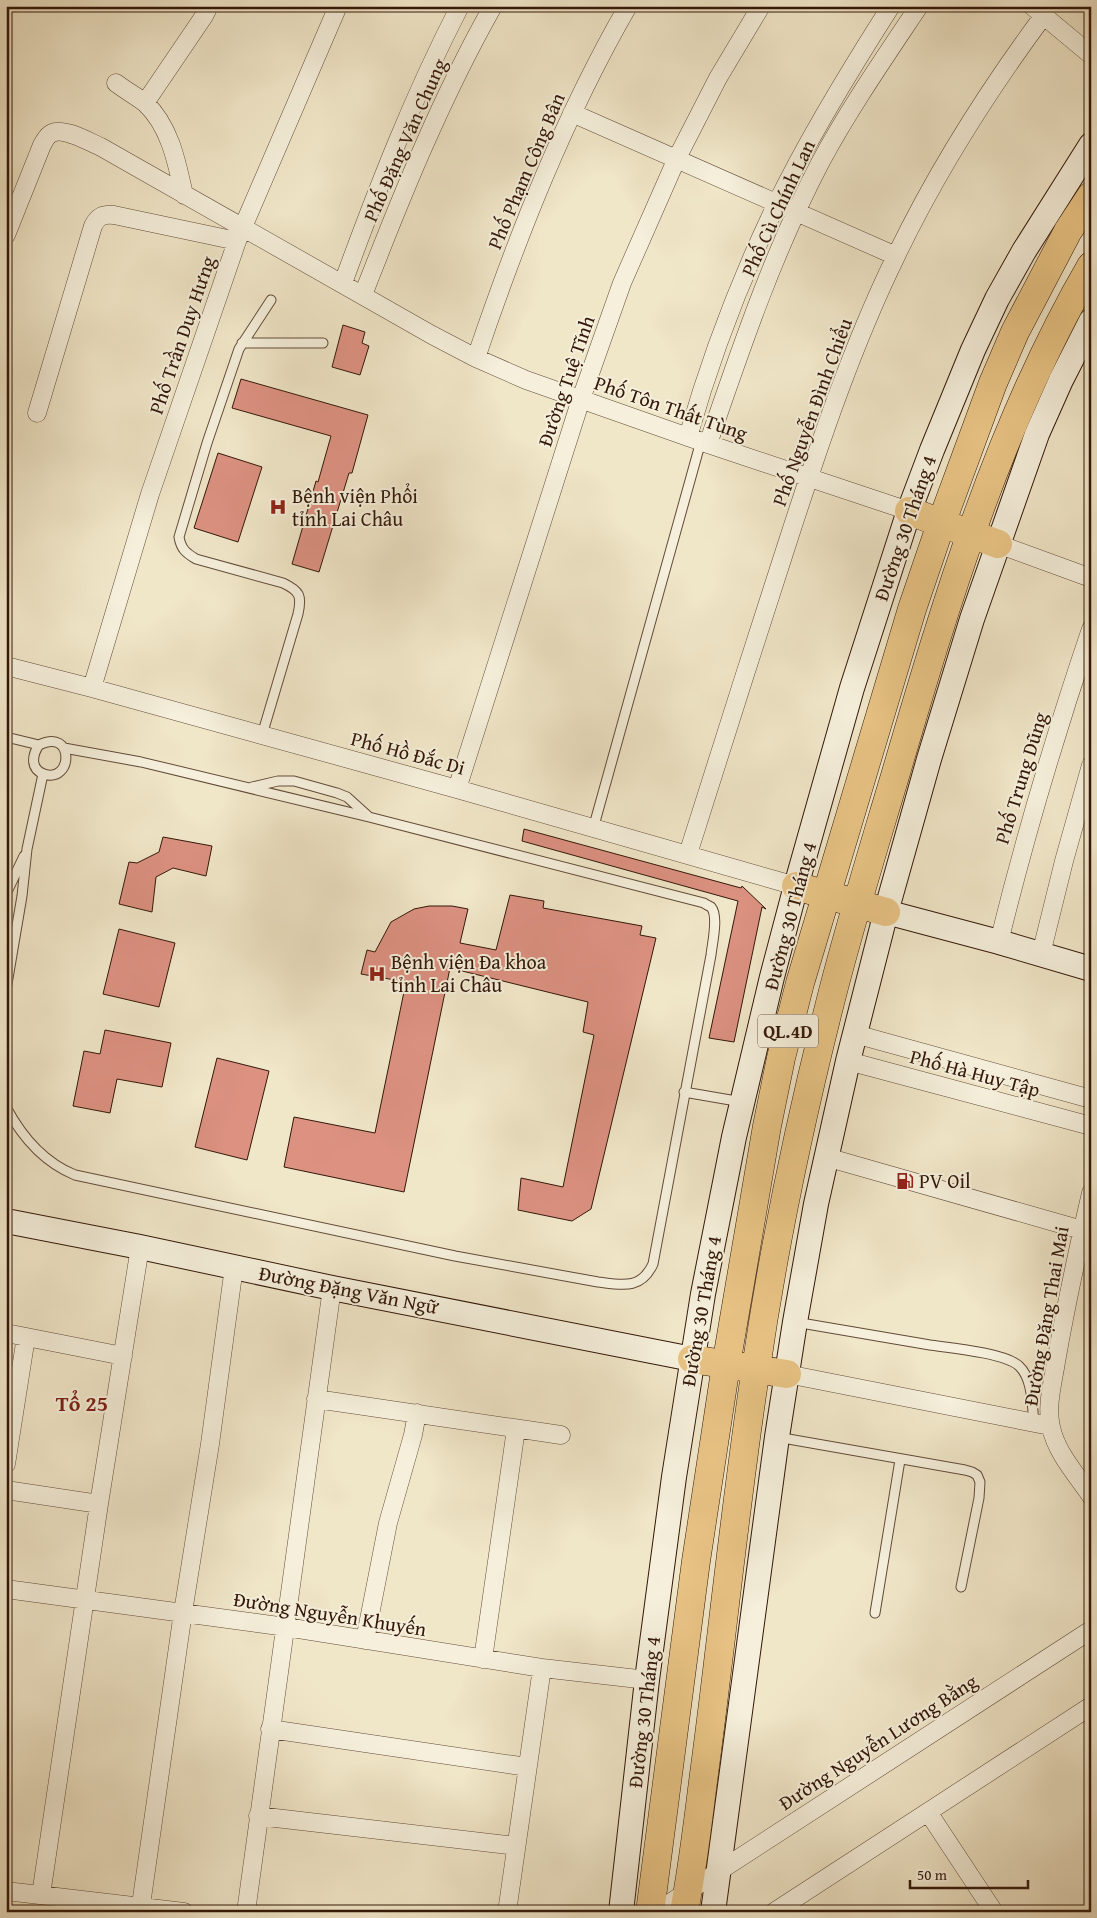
<svg xmlns="http://www.w3.org/2000/svg" width="1097" height="1918" font-family="'Gentium Book Plus',serif">
  <style>
    .building { fill: #dc9181; stroke: #331708 }
    .lines { fill: none; stroke-linecap: round; stroke-linejoin: round }
    .lane-casing { stroke: #624b38; stroke-width: 11 }
    .street-casing { stroke: #624b38; stroke-width: 19 }
    .secondary-casing { stroke: #331708; stroke-width: 26 }
    .highway-casing { stroke: #331708; stroke-width: 29 }
    .lane { stroke: #f5efdb; stroke-width: 9 }
    .street { stroke: #f5efdb; stroke-width: 18 }
    .secondary { stroke: #f5efdb; stroke-width: 24 }
    .highway { stroke: #e8c384; stroke-width: 28 }
    .labels { text-anchor: middle; stroke-width: 4; stroke-linejoin: round; paint-order: stroke }
    .shield { fill: #f5efdb; stroke: #6d5847; stroke-width: 1 }
    .shield-label { font-size: 19px; font-weight: bold; fill: #331708 }
    .street-label { font-size: 20px; fill: #331708; stroke: #f5efdb }
    .poi-label { font-size: 20px; fill: #331708; stroke: #f5efdb; text-anchor: start }
    .quarter-label { font-size: 22px; font-weight: bold; fill: #7a1f14; stroke: #f5efdb }
  </style>
  <rect width="100%" height="100%" fill="#f0e6c8"/>
  <filter id="stains"><feTurbulence type="fractalNoise" baseFrequency=".004" numOctaves="4"/><feColorMatrix values="0 0 0 0 .2 0 0 0 0 .09 0 0 0 0 .02 0 0 0 .5 -.17"/></filter>
  <radialGradient id="worn" r=".72"><stop offset=".6" stop-color="#630" stop-opacity="0"/><stop offset="1" stop-color="#630" stop-opacity=".3"/></radialGradient>
  <!-- building -->
  <path class="building" d="M343,325L365,332L362,343L369,346L360,375L332,367Z
    M241,379L368,415L352,473H349L319,572L292,564L316,481L318,482L331,436L232,408Z
    M218,453L262,467L238,542L194,528Z
    M524,829L741,888L742,886L766,909L762,907L734,1042L709,1038L738,901L522,841Z
    M163,837L212,846L206,876L173,868L156,877L152,912L119,904L129,862L137,863L159,852Z
    M510,895L544,901L543,908L642,926L640,935L656,938L591,1209L572,1221L518,1210L521,1178L563,1187L594,1035L583,1032L588,1002L450,968L404,1192L284,1167L294,1117L375,1133L406,982L361,974L367,950L375,952L391,922L414,909L429,906H452L468,909L460,943L496,950Z
    M119,929L175,943L159,1007L103,994Z
    M105,1030L171,1043L162,1087L117,1079L110,1113L73,1106L84,1051L100,1054Z
    M217,1058L269,1071L247,1160L195,1147Z"/>
  <g class="lines">
    <!-- lane casing -->
    <g class="lane-casing">
      <path id="lane" d="M242,343H323
        M262,735L298,614C302,596 300,591 283,583L196,559C186,553 181,549 179,537L207,443L239,349L271,300
        M6,737L39,745C75,727 73,784 44,774C30,769 32,755 39,745
        M252,787L278,781H294L337,793L347,797L368,816
        M593,829L701,441
        M6,894L24,856
        M6,990L22,896L27,849L43,774
        M684,1092L742,1102
        M6,1107C22,1137 43,1162 75,1175L455,1256L598,1282C622,1285 641,1290 653,1264L711,955C712,944 719,916 711,907C711,907 705,904 704,903L369,817L141,762L64,748
        M795,1322C840,1330 885,1337 930,1345C951,1348 1005,1353 1019,1366C1033,1379 1032,1406 1034,1423
        M777,1437L965,1470L972,1472L977,1475L980,1482L979,1498L961,1587
        M875,1613L900,1460"/>
    </g>
    <!-- street casing -->
    <g class="street-casing">
      <path id="street" d="M1032,6L1091,55
        M116,83C125,90 136,96 145,103C170,126 177,163 184,195
        M145,103L204,16L209,6
        M572,113L896,256
        M6,235L42,145C45,140 47,135 52,133C64,127 89,142 101,147L432,335L476,358L526,380L708,444L909,511
        M343,283C378,187 413,97 460,6
        M363,295C401,197 441,98 493,6
        M476,358C517,237 564,117 628,6
        M37,413L93,226C98,216 103,214 114,215L237,241
        M688,437C711,356 741,278 777,203C810,135 850,70 891,6
        M708,444C741,348 773,253 820,163C849,109 885,57 919,6
        M998,544L1091,578
        M6,666L92,688L457,789L796,886
        M92,688L150,494L237,241L338,6
        M457,789L581,399L622,283L677,158L718,78L761,6
        M688,854C720,752 753,649 786,547C818,448 851,348 897,254C938,169 987,92 1044,15
        M999,942C1025,836 1056,732 1091,629
        M1041,954L1064,861L1091,765
        M855,1034L1091,1099
        M848,1061L1091,1126
        M826,1157L1082,1230
        M1091,1193C1078,1249 1066,1305 1056,1362C1053,1382 1046,1406 1051,1427C1056,1452 1076,1474 1091,1496
        M6,1333L123,1356
        M787,1374L1050,1426
        M316,1399L561,1435
        M6,1464L26,1337
        M6,1490L99,1504
        M6,1589L286,1627L542,1668L647,1680
        M365,1640L388,1523L413,1435L417,1413
        M483,1659L516,1429
        M270,1729L527,1767
        M928,1812L994,1912
        M258,1816L516,1846
        M6,1891L184,1912
        M41,1895L99,1504L140,1247
        M140,1912L183,1612L210,1444L234,1267
        M246,1912L332,1288
        M507,1912L542,1668
        M656,1912L1091,1630
        M774,1912L1091,1706"/>
    </g>
    <!-- secondary casing -->
    <g class="secondary-casing">
      <path id="secondary" d="M886,912L999,942L1091,969
        M6,1221L140,1247L332,1288L692,1359
        M621,1912L647,1680L674,1477L703,1294L734,1137L772,977L796,886L852,688L909,511L932,450L973,350L997,299L1024,251L1091,145
        M713,1912L777,1437L795,1322L816,1204L848,1061L886,912L929,759L972,619L1037,434L1061,380L1091,321"/>
    </g>
    <!-- highway casing -->
    <g class="highway-casing">
      <path id="highway" d="M909,511L998,544
        M796,886L886,912
        M692,1359L787,1374
        M650,1912L696,1561L726,1365L767,1126L781,1058L800,983L912,609L941,524L993,383L1015,332L1068,231L1091,196
        M684,1912C694,1861 699,1810 706,1759C723,1629 736,1498 756,1368C774,1244 800,1121 831,999C850,924 873,850 895,776C946,602 999,424 1091,266"/>
    </g>
    <!-- lane -->
    <use href="#lane" class="lane"/>
    <!-- street -->
    <use href="#street" class="street"/>
    <!-- secondary -->
    <use href="#secondary" class="secondary"/>
    <!-- highway -->
    <use href="#highway" class="highway"/>
  </g>
  <!-- icons -->
  <defs>
    <g id="hospital-bare" transform="scale(1.35)"><path d="M-5-5h3v3.5h4V-5h3V5h-3V1.5h-4V5h-3Z" fill="#8f2418" stroke="#f5efdb" stroke-width="2.5" paint-order="stroke"/></g>
    <g id="fuel-bare" transform="scale(1.35)"><path d="M-5.5-6h7V0h2V4h1.3V-2.5L3-4.5l.8-.8L6-3V5H2.5V1h-1V6h-7ZM-4.2-4.7v3.2H.2V-4.7Z" fill="#8f2418" stroke="#f5efdb" stroke-width="2.5" paint-order="stroke"/></g>
  </defs>
  <g fill-rule="evenodd">
    <use href="#hospital-bare" x="278" y="507"/>
    <use href="#hospital-bare" x="377" y="974"/>
    <use href="#fuel-bare" x="905" y="1181"/>
  </g>
  <g class="labels">
    <!-- shield labels -->
    <rect class="shield" x="758" y="1014.5" width="60" height="33" rx="4"/>
    <g class="shield-label">
      <text x="788" y="1038">QL.4D</text>
    </g>
    <!-- street labels -->
    <g class="street-label">
      <text transform="translate(405 140) rotate(-66)" y="7">Phố Đặng Văn Chung</text>
      <text transform="translate(526 171) rotate(-67)" y="7">Phố Phạm Công Bân</text>
      <text transform="translate(778 208) rotate(-65)" y="7">Phố Cù Chính Lan</text>
      <text transform="translate(182 335) rotate(-71)" y="7">Phố Trần Duy Hưng</text>
      <text transform="translate(566 381) rotate(-71)" y="7">Đường Tuệ Tĩnh</text>
      <text transform="translate(671 408) rotate(19)" y="7">Phố Tôn Thất Tùng</text>
      <text transform="translate(812 412) rotate(-70)" y="7">Phố Nguyễn Đình Chiểu</text>
      <text transform="translate(905 528) rotate(-71)" y="7">Đường 30 Tháng 4</text>
      <text transform="translate(408 753) rotate(15)" y="7">Phố Hồ Đắc Di</text>
      <text transform="translate(1021 778) rotate(-73)" y="7">Phố Trung Dũng</text>
      <text transform="translate(790 916) rotate(-75)" y="7">Đường 30 Tháng 4</text>
      <text transform="translate(975 1073) rotate(15)" y="7">Phố Hà Huy Tập</text>
      <text transform="translate(349 1290) rotate(11)" y="7">Đường Đặng Văn Ngữ</text>
      <text transform="translate(701 1311) rotate(-80)" y="7">Đường 30 Tháng 4</text>
      <text transform="translate(1046 1316) rotate(-80)" y="7">Đường Đặng Thai Mai</text>
      <text transform="translate(330 1614) rotate(9)" y="7">Đường Nguyễn Khuyến</text>
      <text transform="translate(644 1712) rotate(-83)" y="7">Đường 30 Tháng 4</text>
      <text transform="translate(878 1742) rotate(-33)" y="7">Đường Nguyễn Lương Bằng</text>
    </g>
    <!-- poi labels -->
    <g class="poi-label">
      <text x="292" y="503">Bệnh viện Phổi<tspan x="292" dy="23">tỉnh Lai Châu</tspan></text>
      <text x="391" y="969">Bệnh viện Đa khoa<tspan x="391" dy="23">tỉnh Lai Châu</tspan></text>
      <text x="919" y="1188">PV Oil</text>
    </g>
    <!-- quarter labels -->
    <g class="quarter-label">
      <text x="82" y="1411">Tổ 25</text>
    </g>
  </g>
  <!-- margin -->
  <rect width="1097" height="1918" fill="none" stroke="#f0e6c8" stroke-width="25"/>
  <rect x="8" y="8" width="1082" height="1903" fill="none" stroke="#331708" stroke-width="2.5"/>
  <rect x="12" y="12" width="1072" height="1893" fill="none" stroke="#331708"/>
  <!-- scale -->
  <path d="M910 1880v8h118v-8" fill="none" stroke="#331708" stroke-width="2.5"/>
  <text x="917" y="1880" font-size="15" fill="#331708" stroke="#f5efdb" stroke-width="4" paint-order="stroke">50 m</text>
  <rect width="100%" height="100%" filter="url(#stains)"/>
  <rect width="100%" height="100%" fill="url(#worn)"/>
</svg>
